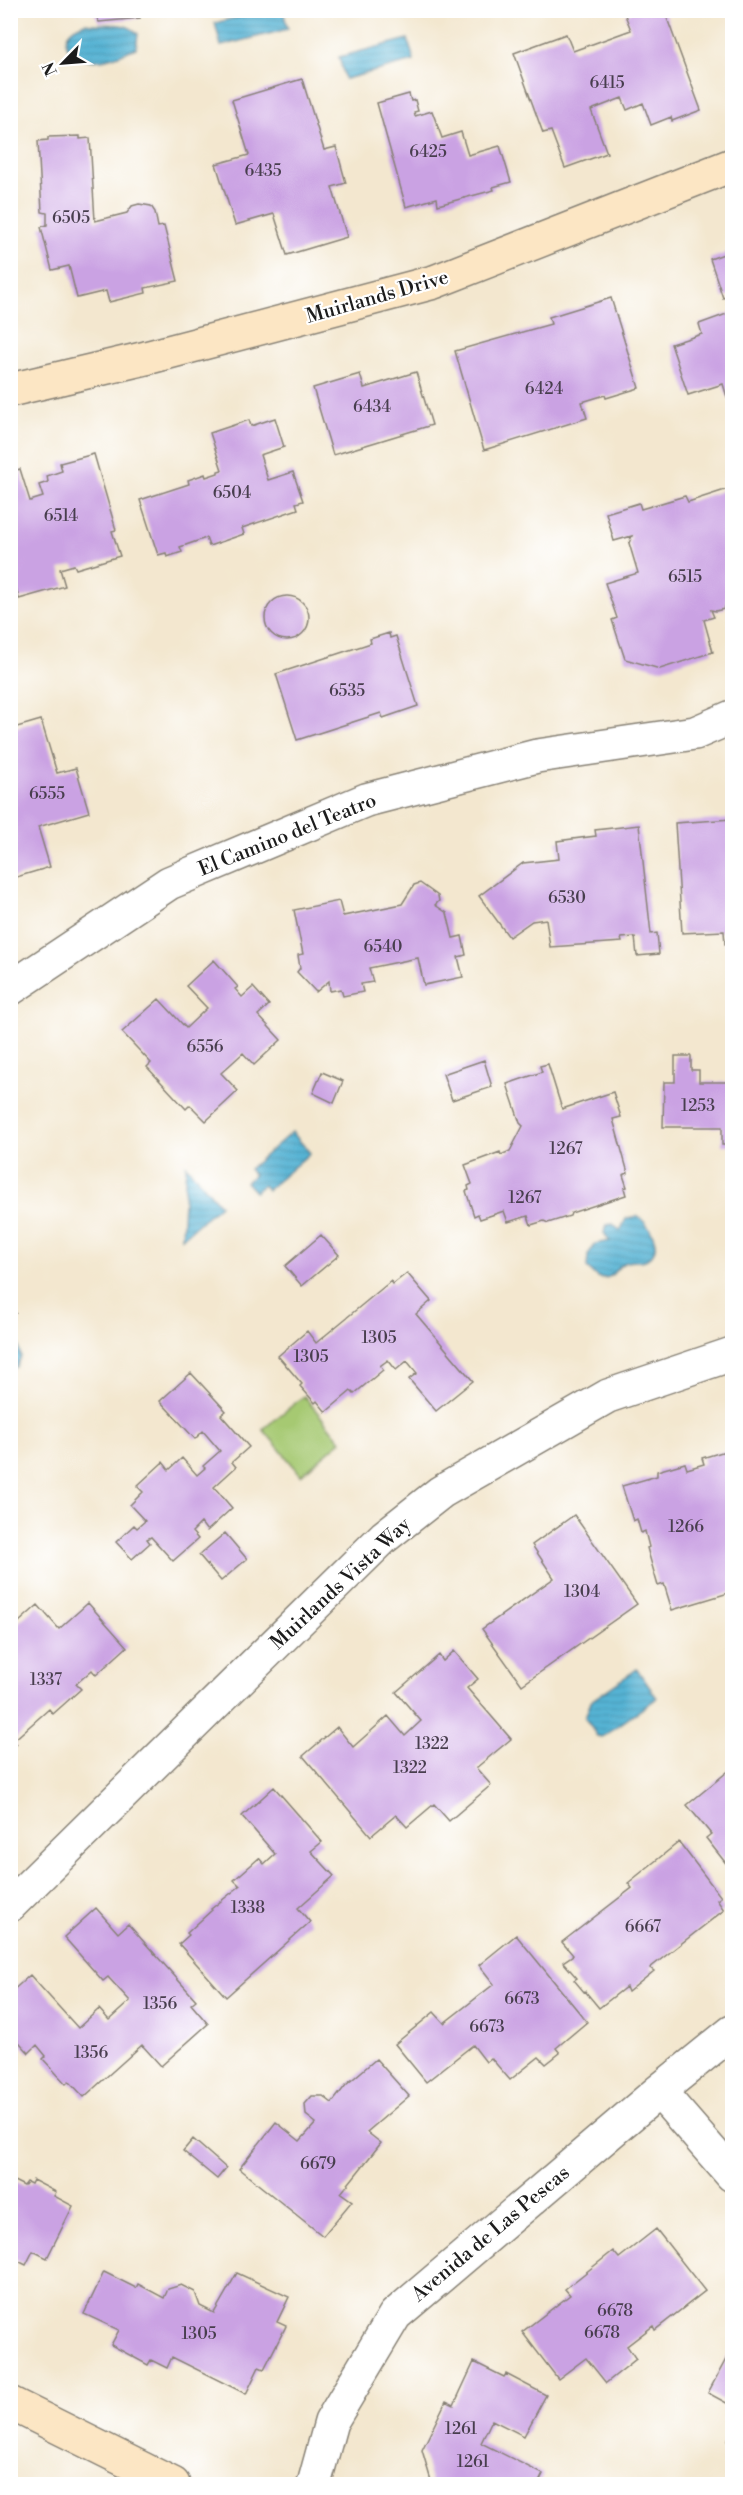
<svg xmlns="http://www.w3.org/2000/svg" width="743" height="2495" font-family="'Libre Bodoni',serif">
  <style>
    .pitch { fill: #a6c972; stroke: #617247; stroke-width: 1.5 }
    .water { fill: url(#water-rules); stroke: #386878; stroke-width: 1.5 }
    .building { fill: #caa2e3 }
    .lines { fill: none; stroke-linecap: round; stroke-linejoin: round }
    .street-casing { stroke: #888276; stroke-width: 36 }
    .secondary-casing { stroke: #888276; stroke-width: 36 }
    .street { stroke: #fff; stroke-width: 33 }
    .secondary { stroke: #fce6c4; stroke-width: 33 }
    .labels { text-anchor: middle; stroke-width: 4.5; stroke-linejoin: round; paint-order: stroke }
    .number-label { font-size: 16px; fill: #483e4e }
    .street-label { font-size: 20px; fill: #1c1c1c; stroke: #fff }
  </style>
  <defs>
    <pattern id="water-rules" width="6" height="5" patternUnits="userSpaceOnUse" patternTransform="scale(1.5)"><rect width="6" height="5" fill="#55b3d4"/><path d="M0 2.5h6" fill="none" stroke="#4999b5"/></pattern>
  </defs>
  <rect width="100%" height="100%" fill="#fff"/>
  <filter id="ink" filterUnits="userSpaceOnUse"><feTurbulence type="fractalNoise" baseFrequency=".0167" numOctaves="2"/><feDisplacementMap in="SourceGraphic" scale="12" xChannelSelector="R" yChannelSelector="G"/><feConvolveMatrix kernelMatrix="1 2 1 2 8 2 1 2 1" color-interpolation-filters="sRGB"/></filter>
  <filter id="wash" filterUnits="userSpaceOnUse"><feTurbulence type="fractalNoise" baseFrequency=".008" numOctaves="4" result="noise"/><feDisplacementMap in="SourceGraphic" scale="24" xChannelSelector="R" yChannelSelector="G"/><feGaussianBlur stdDeviation="1.35" result="paint"/><feColorMatrix in="noise" values="0 0 0 0 0 0 0 0 0 0 0 0 0 0 0 0 0 1.4 0 .05"/><feComposite in="paint" operator="in"/></filter>
  <g filter="url(#wash)">
    <rect width="100%" height="100%" fill="#f3e7cf"/>
    <!-- pitch -->
    <path class="pitch" d="M304,1396L341,1441L301,1475L263,1429Z"/>
    <!-- water -->
    <path class="water" d="M265,10L283,11L288,29L221,46L215,23Z
      M85,23C103,27 125,19 138,34L136,48C125,52 112,59 100,60C69,64 50,34 85,23Z
      M408,39L414,61L345,79L339,57Z
      M292,1132L310,1153L267,1190L263,1185L255,1192L246,1182L254,1175L249,1169Z
      M186,1165L220,1205L182,1238Z
      M637,1216C649,1224 665,1248 647,1259C640,1263 631,1259 624,1263C611,1270 616,1281 597,1277L587,1268L588,1255L595,1244L610,1241L604,1233L606,1225L613,1224L620,1231L626,1219Z
      M11,1341L18,1345L21,1357L16,1367L11,1368Z
      M637,1669L657,1698L602,1737L597,1736L585,1718L591,1701Z"/>
    <g id="blocks">
      <!-- building -->
      <path class="building" d="M93,10H139L140,18L99,22Z
        M636,10H664L701,110L672,121L671,117L651,125L643,103L627,110L622,98L591,110L607,153L565,168L551,131L543,133L514,53L566,34L573,51L631,30L625,15Z
        M302,79L324,150L336,147L346,183L332,187L347,237L287,255L274,214L235,225L216,164L249,155L232,100Z
        M409,94L411,101L415,100L418,111L414,112L415,116L432,111L442,138L461,132L468,155L500,146L511,182L493,187L494,190L438,205L437,198L406,207L377,103Z
        M80,136V139L90,138L95,221L127,213L132,206L139,204L151,206L155,212L158,227L164,226L178,281L145,288L146,293L109,302L106,291L77,298L69,266L52,270L41,227L47,225V213L42,212L38,141L48,140V137Z
        M732,251V295L723,298L710,259Z
        M611,298L639,388L606,398L605,395L582,402L587,418L484,450L455,351L551,324L549,317Z
        M732,312V395L727,397L723,384L688,395L671,344L702,334L699,324Z
        M416,372L432,425L333,455L313,388L360,374L364,388Z
        M275,418L284,447L260,455L268,480L293,472L303,501L296,503L298,509L242,528L244,534L209,546L206,538L180,547L182,552L167,557L166,553L158,555L140,500L189,484L188,480L205,474L206,477L218,473V471L222,470L210,433L249,420L251,426Z
        M94,454L116,530L112,531L120,556L76,569L74,565L60,569L65,586L19,599L16,587L12,588L10,582V472L20,469L30,501L43,497L39,485L48,482L47,476L62,471L60,463Z
        M731,488L732,596L726,598L727,602L724,609L716,611L711,610L714,617L704,620L713,652L660,669L625,659L612,620L617,618L605,583L638,573L629,543L632,536L614,541L606,513L639,503L641,509L685,496L688,502Z
        M265 618a22 22 0 1 1 44 0a22 22 0 1 1-44 0Z
        M389,633L390,638L396,636L418,706L383,718L381,713L297,740L276,674L371,643L370,639Z
        M41,720L57,773L76,768L89,812L38,827L50,867L10,879V729Z
        M732,819V943L725,944L724,931L682,933L675,823Z
        M639,825L651,934L657,933L659,954L637,956L635,937L621,938L622,942L550,947L546,919L532,921L509,937L479,896L523,863L559,859L557,841L596,836L595,830Z
        M420,883L438,896L439,901L435,905L447,913L453,938L462,936L466,955L458,957L463,977L424,985L418,958L369,968L373,982L361,984L363,992L343,996L341,989L330,991L329,981L316,992L297,972L300,968L298,955L303,954L294,910L339,901L343,916L402,904L414,885Z
        M214,960L238,987L235,989L242,997L253,987L269,1005L258,1015L281,1040L254,1065L243,1053L221,1073L238,1091L206,1121L190,1105L186,1109L147,1067L151,1063L122,1032L159,999L186,1028L207,1008L186,986Z
        M675,1056H691V1070H699V1082H732V1145H722V1127H663L664,1082H675Z
        M484,1060L492,1087L452,1100L443,1074Z
        M548,1064L562,1109L613,1092L621,1117L613,1119L628,1173L623,1175L627,1187L624,1188L626,1195L571,1213L570,1216L548,1223L544,1221L531,1225L528,1216L508,1222L504,1211L480,1219L478,1214L474,1216L466,1191L469,1190L468,1186L472,1184L465,1165L500,1152L501,1155L510,1151L523,1126L520,1123L507,1084L542,1072L540,1066Z
        M322,1072L343,1081L334,1103L313,1093Z
        M321,1235L339,1255L302,1286L285,1266Z
        M407,1273L431,1301L416,1314L473,1381L436,1411L409,1379L417,1373L407,1361L396,1370L388,1360L380,1366L383,1370L354,1394L351,1391L326,1412L317,1401L315,1403L300,1386L302,1384L278,1356L307,1331L316,1343L391,1281L393,1284Z
        M10,1297L16,1313L10,1315Z
        M191,1373L226,1411L221,1415L249,1447L232,1462L236,1467L214,1487L232,1508L207,1531L201,1523L192,1532L198,1539L173,1561L151,1537L147,1539L150,1543L132,1559L116,1542L134,1525L137,1528L145,1521L130,1505L143,1492L137,1486L163,1462L169,1470L182,1458L197,1475L205,1468L203,1466L220,1451L203,1431L195,1439L160,1401Z
        M732,1449V1592L672,1610L664,1584L658,1586L647,1548L649,1547L645,1531L641,1533L637,1519L633,1521L622,1486L657,1476V1471L685,1463L687,1469L704,1464L702,1458Z
        M574,1515L637,1604L522,1685L482,1629L554,1578L532,1545Z
        M225,1533L247,1559L221,1581L199,1555Z
        M88,1603L127,1647L96,1675L92,1670L76,1684L81,1689L53,1714L49,1709L13,1741L17,1744L10,1750V1671L15,1667L10,1662V1630L38,1605L59,1629Z
        M454,1651L478,1679L467,1688L511,1739L476,1768L491,1785L449,1821L434,1804L407,1827L396,1815L371,1836L303,1756L337,1727L353,1747L388,1716L405,1736L421,1721L396,1692L439,1655L443,1661Z
        M732,1768V1871L706,1838L711,1834L687,1805Z
        M274,1787L322,1842L311,1851L334,1876L298,1908L310,1922L226,1997L179,1944L189,1935L187,1933L212,1910L211,1909L240,1886L234,1880L259,1858L264,1864L275,1854L242,1816Z
        M679,1842L721,1897L717,1900L724,1910L650,1968L654,1971L628,1992L626,1987L599,2008L585,1991L584,1992L574,1980L577,1978L563,1962L573,1955L562,1942L632,1888L628,1883Z
        M96,1908L118,1933L128,1924L196,2000L191,2004L208,2024L161,2066L142,2045L84,2097L69,2081L66,2084L43,2059L46,2056L37,2045L29,2053L10,2032V1993L30,1975L78,2028L99,2009L109,2020L130,2001L108,1977L103,1981L64,1937Z
        M516,1935L587,2022L556,2048L560,2053L546,2064L539,2057L510,2080L491,2058L486,2062L473,2045L426,2082L395,2044L434,2012L444,2023L494,1984L479,1965Z
        M376,2059L409,2096L367,2132L381,2143L341,2193L352,2201L323,2236L239,2169L276,2122L300,2141L316,2123L306,2115L305,2104L312,2096H323L332,2103L346,2085Z
        M193,2139L226,2168L217,2179L183,2151Z
        M10,2179L24,2186L27,2182L31,2184L33,2180L56,2192L54,2196L73,2206L47,2258L33,2251L26,2265L10,2257Z
        M656,2229L705,2291L655,2330L653,2326L627,2346L636,2359L606,2383L586,2358L558,2379L522,2332L570,2295L565,2289L613,2251L619,2258Z
        M104,2272L136,2288L138,2284L164,2298L168,2289L181,2285L195,2292L200,2306L214,2313L237,2273L289,2297L277,2322L286,2326L264,2369L259,2367L246,2394L172,2357L167,2368L151,2360L148,2365L111,2345L119,2330L84,2314Z
        M732,2348V2406L708,2393Z
        M474,2362L504,2377L506,2374L546,2395L524,2436L492,2420L481,2443L543,2474L538,2484H432L422,2450L446,2401L454,2405Z
        M732,2431V2444L727,2441Z"/>
    </g>
  </g>
  <g filter="url(#ink)">
    <use href="#blocks" fill-opacity="0" stroke="#888276" stroke-width="1.5"/>
    <g class="lines">
      <!-- street casing -->
      <g class="street-casing">
        <path id="street" d="M10,989L169,883L366,800L537,756L695,733L732,717
          M10,1905L384,1537L441,1492L608,1396L732,1354
          M659,2091L732,2175
          M314,2484L331,2422L395,2315L659,2091L732,2032"/>
      </g>
      <!-- secondary casing -->
      <g class="secondary-casing">
        <path id="secondary" d="M10,390L146,358L434,282L732,165
          M10,2403L173,2484"/>
      </g>
      <!-- street -->
      <use href="#street" class="street"/>
      <!-- secondary -->
      <use href="#secondary" class="secondary"/>
    </g>
  </g>
  <g class="labels">
    <!-- number labels -->
    <g class="number-label">
      <text x="607" y="88">6415</text>
      <text x="428" y="157">6425</text>
      <text x="263" y="176">6435</text>
      <text x="71" y="223">6505</text>
      <text x="544" y="394">6424</text>
      <text x="372" y="412">6434</text>
      <text x="232" y="498">6504</text>
      <text x="61" y="521">6514</text>
      <text x="685" y="582">6515</text>
      <text x="347" y="696">6535</text>
      <text x="47" y="799">6555</text>
      <text x="567" y="903">6530</text>
      <text x="383" y="952">6540</text>
      <text x="205" y="1052">6556</text>
      <text x="698" y="1111">1253</text>
      <text x="566" y="1154">1267</text>
      <text x="525" y="1203">1267</text>
      <text x="379" y="1343">1305</text>
      <text x="311" y="1362">1305</text>
      <text x="686" y="1532">1266</text>
      <text x="582" y="1597">1304</text>
      <text x="46" y="1685">1337</text>
      <text x="432" y="1749">1322</text>
      <text x="410" y="1773">1322</text>
      <text x="248" y="1913">1338</text>
      <text x="643" y="1932">6667</text>
      <text x="522" y="2004">6673</text>
      <text x="160" y="2009">1356</text>
      <text x="487" y="2032">6673</text>
      <text x="91" y="2058">1356</text>
      <text x="318" y="2169">6679</text>
      <text x="615" y="2316">6678</text>
      <text x="602" y="2338">6678</text>
      <text x="199" y="2339">1305</text>
      <text x="461" y="2434">1261</text>
      <text x="473" y="2467">1261</text>
    </g>
    <!-- street labels -->
    <g class="street-label">
      <text transform="translate(377 296) rotate(-16)" y="7">Muirlands Drive</text>
      <text transform="translate(287 834) rotate(-22)" y="7">El Camino del Teatro</text>
      <text transform="translate(340 1583) rotate(-43)" y="7">Muirlands Vista Way</text>
      <text transform="translate(490 2233) rotate(-40)" y="7">Avenida de Las Pescas</text>
    </g>
  </g>
  <!-- margin -->
  <rect width="743" height="2495" fill="none" stroke="#fff" stroke-width="36"/>
  <!-- north arrow -->
  <g transform="translate(63 63) rotate(245)" stroke="#ffffff" stroke-width="4.5" paint-order="stroke">
  <path d="M0-4.5L10 22L0 15L-10 22Z" fill="#1c1c1c"/>
  <text y="-9" font-size="16" font-weight="bold" text-anchor="middle" fill="#1c1c1c">N</text>
  </g>
</svg>
